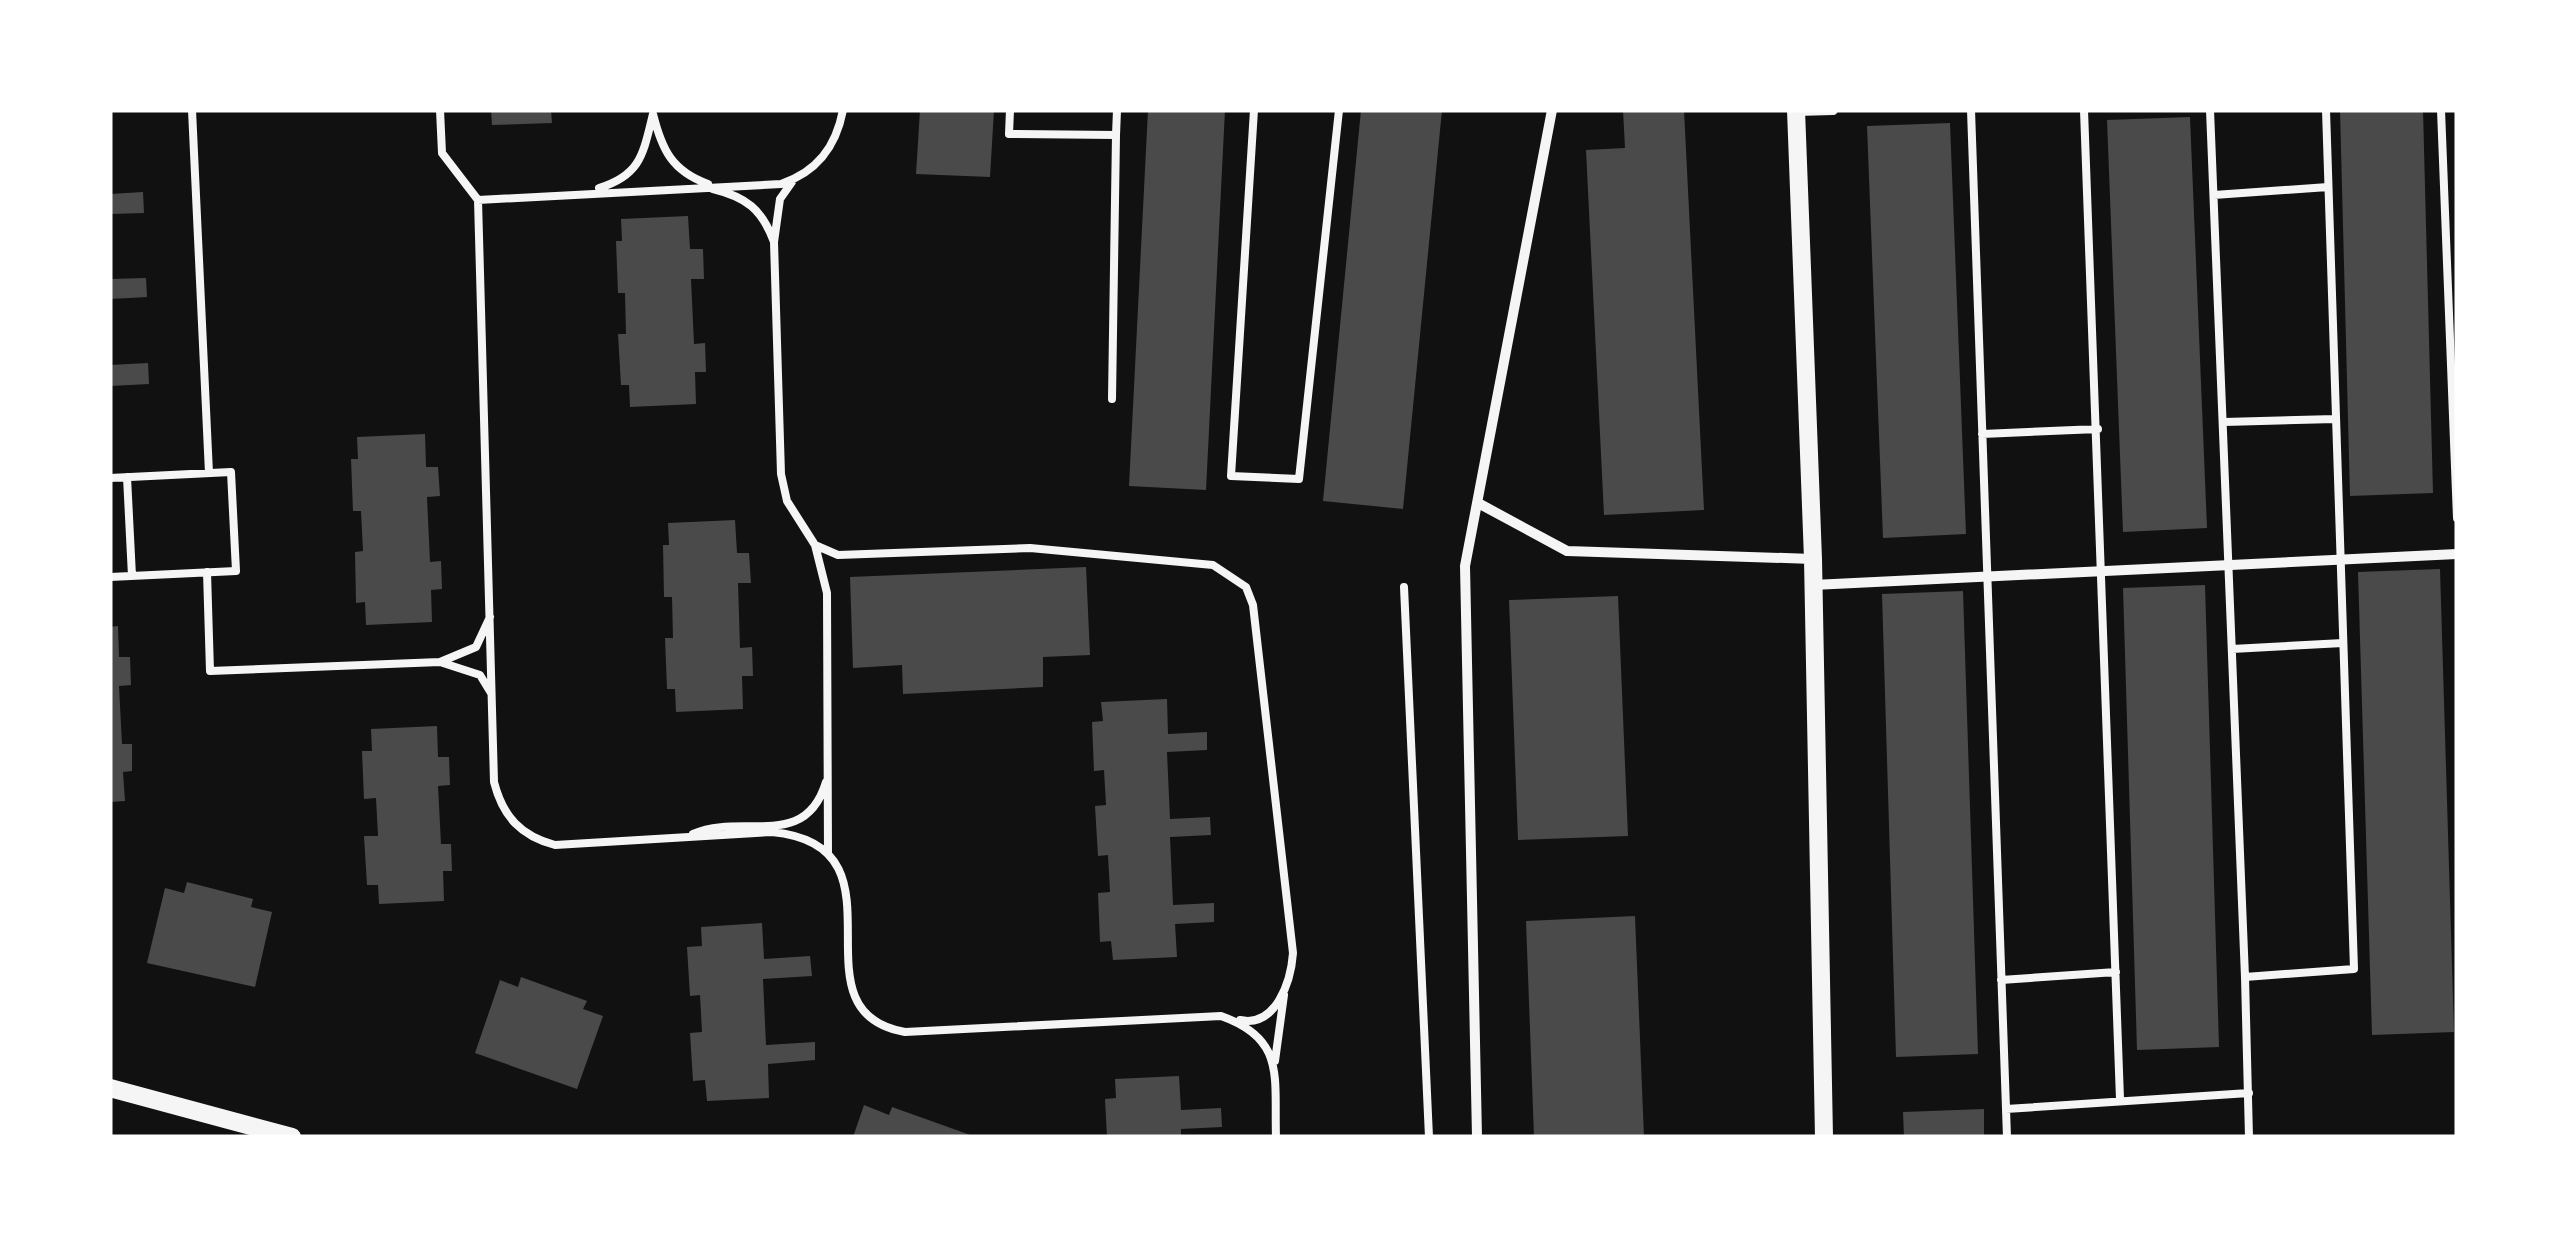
<svg xmlns="http://www.w3.org/2000/svg" width="2567" height="1247" font-family="'PT Sans',sans-serif">
  <style>
    .building { fill: #4a4a4a }
    .lines { fill: none; stroke-linecap: round; stroke-linejoin: round }
    .service { stroke: #f5f5f5; stroke-width: 8 }
    .minor { stroke: #f5f5f5; stroke-width: 10 }
    .tertiary { stroke: #f5f5f5; stroke-width: 18 }
  </style>
  <rect width="100%" height="100%" fill="#111"/>
  <!-- building -->
  <path class="building" d="M491,110H551L552,123L492,125Z
    M920,110H994L990,177L916,174Z
    M1148,110H1225L1206,490L1129,486Z
    M1361,110H1442L1403,509L1323,501Z
    M1623,110H1684L1704,510L1604,515L1586,150L1625,148Z
    M2340,110H2423L2433,493L2350,496Z
    M2190,117L2207,528L2123,532L2107,120Z
    M1950,123L1966,534L1883,538L1867,126Z
    M143,192L144,213L110,214V194Z
    M688,216L690,249H703L704,279H691L694,344L705,343L706,372H695L696,404L630,407L629,385H621L618,334H626L625,293H618L616,241H622L621,219Z
    M146,278L147,297L110,299V279Z
    M148,363L149,384L110,386V365Z
    M425,434L426,467H438L440,496L427,497L430,562L441,561L442,589L431,590L432,622L366,625L365,602L356,603L355,552L363,551L361,511H353L351,459H358L357,437Z
    M735,520L737,553H749L751,583H738L740,648L752,647L753,676H742L743,709L676,712L675,689H667L665,638H673L672,597H664L663,545H669L668,523Z
    M1086,567L1090,655L1043,657V687L903,694L902,665L853,668L850,577Z
    M2440,569L2454,1032L2372,1035L2358,572Z
    M2205,585L2219,1047L2137,1050L2123,588Z
    M1963,591L1978,1054L1896,1057L1882,594Z
    M1618,596L1628,836L1518,840L1509,600Z
    M118,626L119,657H130L131,685L119,686L122,744H132V771L123,772L125,801L110,802V627Z
    M1167,699L1168,734L1207,732V750L1167,752L1170,819L1210,817L1211,835L1170,837L1173,905L1214,903V922L1175,924L1177,957L1113,960L1111,941L1100,942L1098,893L1110,892L1108,855L1098,856L1095,806L1106,805L1104,770L1094,771L1092,722L1103,721L1101,702Z
    M437,726L438,757H449L450,785L438,786L441,844H451L452,871H443L444,901L379,904L378,885H367L364,836H378L376,798L364,799L362,751H372L371,729Z
    M187,882L253,899L251,907L272,912L255,987L147,963L165,888L184,893Z
    M1635,916L1644,1137H1534L1526,921Z
    M762,923L764,959L810,956L812,976L763,979L766,1045L815,1042V1060L768,1064L769,1098L707,1101L705,1080L693,1081L690,1033L702,1032L700,995L690,996L687,947L702,946L701,927Z
    M521,977L587,1001L583,1009L603,1016L577,1089L475,1053L500,980L518,987Z
    M1179,1076L1181,1110L1221,1108L1222,1127L1181,1129V1137H1107L1105,1099L1116,1098L1115,1079Z
    M864,1105L889,1115L892,1107L976,1137H853Z
    M1984,1109V1137H1904L1903,1112Z"/>
  <g class="lines">
    <!-- service -->
    <path class="service" d="M192,110L209,473
      M440,110L442,153L478,200L781,184C817,172 836,147 843,110
      M1010,110L1009,134L1116,135L1117,110
      M1254,110L1231,476L1299,479L1339,110
      M1971,110L2007,1137
      M2084,110L2120,1099
      M2210,110L2245,977L2354,969L2326,110
      M2441,110L2457,518
      M599,188C641,175 643,154 653,114C662,150 672,171 708,184
      M713,189C746,197 762,209 774,242L780,199L792,182
      M2214,195L2328,187
      M478,200L494,782C503,817 521,836 555,845L772,832C917,846 785,1011 905,1032L1221,1016C1286,1039 1274,1077 1276,1137
      M774,242L781,474L787,501L815,545L827,593L828,854
      M1112,399L1116,135
      M2224,422L2335,419
      M1982,434L2098,429
      M127,477L132,576
      M110,478L231,472L236,571L110,577
      M815,545L838,555L1030,548L1213,565L1246,587L1253,605L1293,953C1291,981 1276,1028 1240,1020
      M207,572L210,671L440,662
      M1404,587L1429,1137
      M490,617L476,647L440,662L480,675L491,693
      M2232,649L2343,643
      M693,834C742,812 805,852 826,782
      M2245,977L2249,1137
      M2001,980L2116,972
      M1275,1061L1284,995
      M2006,1109L2249,1093"/>
    <!-- minor -->
    <path class="minor" d="M1796,111L1833,110
      M1478,503L1567,551L1813,559
      M1813,585L2457,554
      M1477,1137L1465,566L1552,110"/>
    <!-- tertiary -->
    <path class="tertiary" d="M1796,110L1813,559L1824,1137
      M110,1088L292,1137"/>
  </g>
  <!-- border -->
  <rect width="2567" height="1247" fill="none" stroke="#ffffff" stroke-width="225"/>
</svg>
